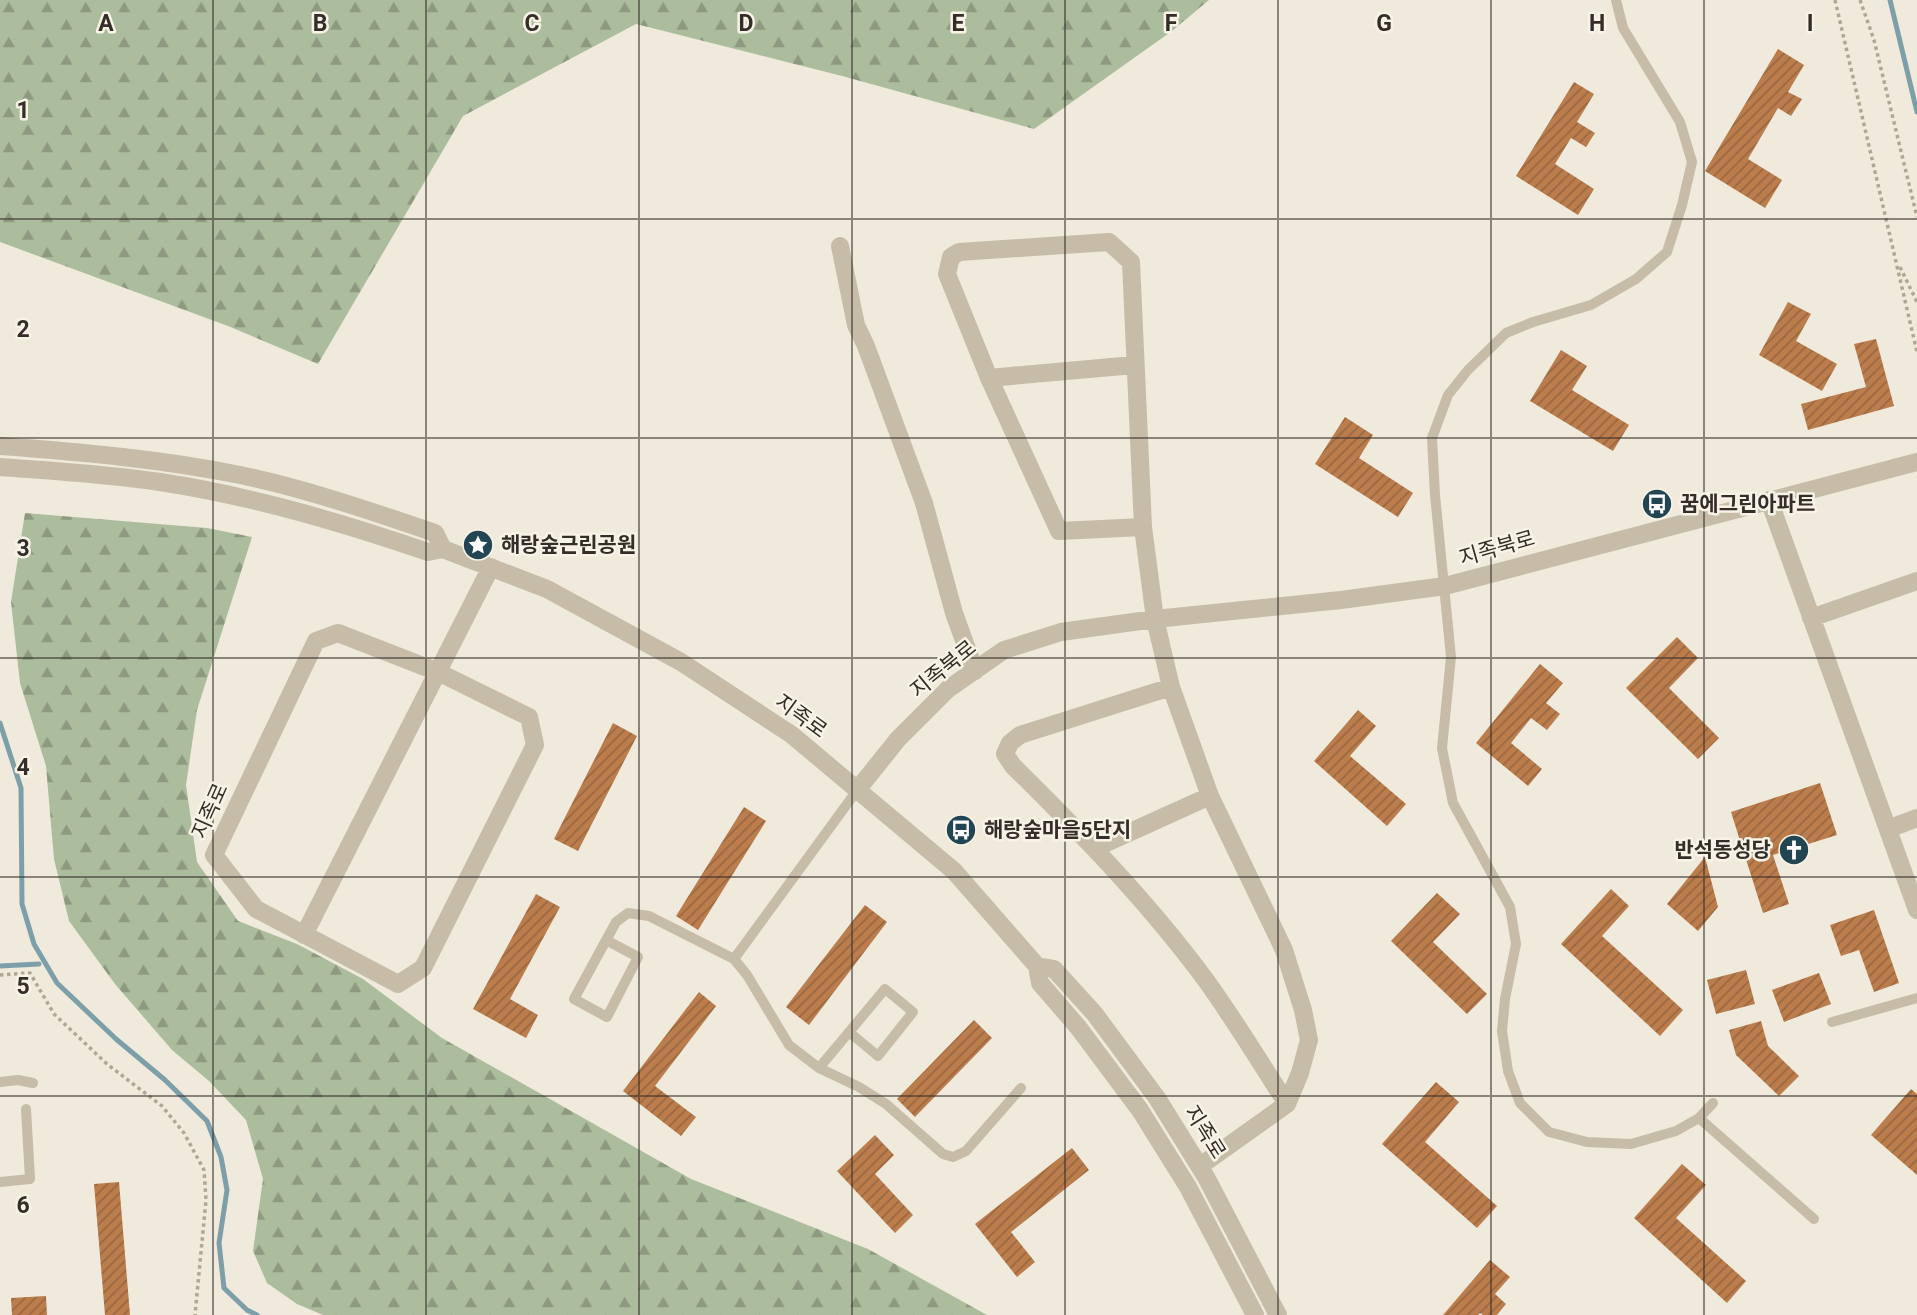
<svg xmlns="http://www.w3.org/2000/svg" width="1917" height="1315" font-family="Roboto,'Noto Sans KR',sans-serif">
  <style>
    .forest { fill: url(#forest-firs) }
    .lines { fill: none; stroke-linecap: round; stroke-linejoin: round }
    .stream { stroke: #7d9faa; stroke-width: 5 }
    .building { fill: url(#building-hatch) }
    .path { stroke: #b2a693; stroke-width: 3.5; stroke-dasharray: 3.5 3.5; stroke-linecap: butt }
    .service { stroke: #c6bca8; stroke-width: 10 }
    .minor { stroke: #c6bca8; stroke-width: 18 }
    .grid { fill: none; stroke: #342e28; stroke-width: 2; stroke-opacity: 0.55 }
    .labels { text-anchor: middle; stroke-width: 5; stroke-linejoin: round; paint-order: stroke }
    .poi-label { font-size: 21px; font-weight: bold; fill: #342e28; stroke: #f8f3e7; text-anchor: start }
    .street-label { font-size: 21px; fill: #342e28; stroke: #f8f3e7 }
    .grid-label { font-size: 23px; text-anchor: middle; font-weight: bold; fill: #342e28; stroke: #f8f3e7; stroke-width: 5; stroke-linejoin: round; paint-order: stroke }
  </style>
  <defs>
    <pattern id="forest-firs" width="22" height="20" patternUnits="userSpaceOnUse" patternTransform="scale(1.75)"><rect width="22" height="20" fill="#acbd9d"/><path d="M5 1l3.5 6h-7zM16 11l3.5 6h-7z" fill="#8d9a80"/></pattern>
    <pattern id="building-hatch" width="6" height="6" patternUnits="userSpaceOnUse" patternTransform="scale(1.75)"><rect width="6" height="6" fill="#bc7d4d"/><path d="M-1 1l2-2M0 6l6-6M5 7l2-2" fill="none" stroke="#9a6740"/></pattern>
  </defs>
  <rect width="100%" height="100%" fill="#efeadb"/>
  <!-- forest -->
  <path class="forest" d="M0,0H1209L1172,31L1034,129L842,76L636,24L463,116L318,364L228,326L0,242Z
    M25,513L207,528L252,537L197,710L186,785L197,862L238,921L297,944L363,979L442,1038L691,1179L868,1249L987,1315H323L297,1304L267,1283L253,1251L263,1179L246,1120L209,1081L172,1050L115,984L69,921L54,859L46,766L20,683L11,602Z"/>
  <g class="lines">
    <!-- stream -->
    <path class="stream" d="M1890,0L1917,112
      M0,723L21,788L22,904L34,944L57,983L116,1039L165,1080L207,1121L221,1157L227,1190L219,1243L224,1288L247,1310L257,1315
      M0,966L39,964"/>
  </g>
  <!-- building -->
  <path class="building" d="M1778,49L1804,65L1788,92L1802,99L1791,116L1778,108L1748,159L1782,180L1765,208L1705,171Z
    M1574,82L1594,94L1577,122L1595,133L1586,147L1571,138L1555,164L1594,189L1578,215L1516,176Z
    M1788,302L1811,314L1796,341L1837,364L1822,391L1759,355Z
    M1876,339L1894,406L1808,430L1801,404L1866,387L1854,344Z
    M1561,350L1587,366L1572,390L1629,425L1613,451L1530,401Z
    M1345,417L1373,435L1359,458L1413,493L1398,517L1315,464Z
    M1677,637L1698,658L1669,688L1719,738L1698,759L1626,688Z
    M1540,664L1563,683L1546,703L1560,714L1547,730L1531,718L1511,743L1542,769L1528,786L1476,743Z
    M1358,710L1376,726L1350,756L1406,804L1387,826L1314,761Z
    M613,723L637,736L578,851L554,839Z
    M1820,783L1837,835L1773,855L1789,904L1763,913L1731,812Z
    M744,807L766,821L698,930L676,916Z
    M1705,857L1718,907L1698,931L1667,904Z
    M1611,889L1629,906L1602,936L1683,1010L1660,1036L1561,944Z
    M1437,893L1460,914L1433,942L1487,994L1467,1014L1391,941Z
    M536,894L560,907L510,999L538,1015L526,1038L473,1009Z
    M865,905L887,922L809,1025L786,1007Z
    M1874,910L1899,983L1874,992L1859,950L1841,956L1830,925Z
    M1746,970L1755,1004L1716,1014L1707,980Z
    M1819,973L1831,1004L1784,1022L1772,990Z
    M699,992L716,1006L655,1086L696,1117L681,1136L623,1091Z
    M974,1020L992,1038L915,1117L897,1099Z
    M1761,1021L1768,1046L1799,1076L1779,1096L1736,1055L1729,1030Z
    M1436,1082L1459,1102L1425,1142L1497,1206L1477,1228L1382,1144Z
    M1911,1089L1917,1094V1175L1871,1135Z
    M875,1135L894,1155L875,1174L913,1215L895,1233L837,1171Z
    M1072,1148L1089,1170L1011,1232L1035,1262L1017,1277L975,1224Z
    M1682,1164L1706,1185L1676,1218L1746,1281L1727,1303L1634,1218Z
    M119,1182L130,1315H105L94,1184Z
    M1490,1260L1510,1277L1495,1294L1506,1304L1497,1315H1483L1480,1313L1478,1315H1443Z
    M46,1296L47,1315H12L11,1298Z"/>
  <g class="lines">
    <!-- path -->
    <path class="path" d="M1835,0L1917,352
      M1860,0L1874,40L1917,217
      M1900,267L1917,302
      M0,975L30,973L54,1014L107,1064L162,1106L184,1133L204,1170L206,1200L195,1315"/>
    <!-- service -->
    <path class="service" d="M1616,0L1623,28L1680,122L1692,162L1682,205L1667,252L1636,279L1591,305L1533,322L1506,333L1468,370L1448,395L1432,438L1435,495L1451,657L1442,748L1453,803L1510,907L1516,944L1505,999L1502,1031L1508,1071L1520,1103L1549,1132L1587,1142L1631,1144L1676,1131L1699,1118L1713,1103
      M606,940L638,957L607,1017L574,999L616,922L628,913L649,916L734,959L747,975L789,1045L819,1068L859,1087L886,1104L943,1154L953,1157L966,1151L1021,1088
      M734,959L858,789
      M1832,1022L1917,998
      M819,1068L885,989L913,1012L878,1056L849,1032
      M0,1082L18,1080L33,1083
      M1699,1118L1814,1219
      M0,1182L30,1179L26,1109"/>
    <!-- minor -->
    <path class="minor" d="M840,246L856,325L866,346L924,503L954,613L975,671
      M989,378L1134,365
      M0,446C80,452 161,459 240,475C306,489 371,511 435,533L443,549
      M0,467C53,471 107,474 160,482C252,496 340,522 428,552L443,549L547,589L681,662L792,735L954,871L1037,966L1040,983L1078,1027L1140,1110L1188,1187L1255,1315
      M1769,500L1917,910
      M1143,527L1059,531L989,378L947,274L951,257L959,252L1109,242L1131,262L1143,527L1155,619L1171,687L1210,796L1284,950L1303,1010L1309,1040L1300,1073L1287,1104L1200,1166
      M1811,618L1917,581
      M338,633L438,672L529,717L535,745L423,968L398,984L256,909L214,855L316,641Z
      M1171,687L1020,735L1010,743L1005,754L1013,766C1081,833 1148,902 1205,979C1234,1019 1260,1062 1287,1104
      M858,789L898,739L948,689L1004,650L1061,632L1155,619L1341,600L1445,586L1917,462
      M1888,829L1917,818
      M1095,848L1210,796
      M304,935L491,567
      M1037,966L1054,969L1094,1013L1157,1098L1206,1177L1278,1315"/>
  </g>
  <!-- grid -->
  <path class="grid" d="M213,0V1315M426,0V1315M639,0V1315M852,0V1315M1065,0V1315M1278,0V1315M1491,0V1315M1704,0V1315M0,219H1917M0,438H1917M0,658H1917M0,877H1917M0,1096H1917"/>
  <!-- icons -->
  <defs>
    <g id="bus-disc" transform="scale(1.575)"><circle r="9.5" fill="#214552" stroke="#f8f3e7"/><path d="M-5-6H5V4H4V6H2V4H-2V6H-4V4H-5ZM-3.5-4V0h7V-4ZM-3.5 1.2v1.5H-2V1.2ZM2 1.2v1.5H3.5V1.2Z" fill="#fff"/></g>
    <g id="sight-disc" transform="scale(1.575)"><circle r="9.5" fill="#214552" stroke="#f8f3e7"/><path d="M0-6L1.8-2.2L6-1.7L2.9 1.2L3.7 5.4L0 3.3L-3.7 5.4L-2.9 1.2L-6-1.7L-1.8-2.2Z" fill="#fff"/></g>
    <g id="church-disc" transform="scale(1.575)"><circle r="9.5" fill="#214552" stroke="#f8f3e7"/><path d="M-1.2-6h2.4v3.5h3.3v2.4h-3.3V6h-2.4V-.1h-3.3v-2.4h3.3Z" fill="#fff"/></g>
  </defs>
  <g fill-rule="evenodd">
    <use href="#bus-disc" x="1657" y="504"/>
    <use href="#sight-disc" x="478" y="545"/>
    <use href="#bus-disc" x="961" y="830"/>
    <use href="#church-disc" x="1794" y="850"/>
  </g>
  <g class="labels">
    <!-- poi labels -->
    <g class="poi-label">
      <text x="1680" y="511">꿈에그린아파트</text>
      <text x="501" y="552">해랑숲근린공원</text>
      <text x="984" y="837">해랑숲마을5단지</text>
      <text x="1771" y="857" text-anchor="end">반석동성당</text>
    </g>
    <!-- street labels -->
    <g class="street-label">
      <text transform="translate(1497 548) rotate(-16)" y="7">지족북로</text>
      <text transform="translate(943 669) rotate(-39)" y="7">지족북로</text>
      <text transform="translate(801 716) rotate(36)" y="7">지족로</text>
      <text transform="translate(210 811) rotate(-66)" y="7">지족로</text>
      <text transform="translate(1205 1132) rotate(58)" y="7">지족로</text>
    </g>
  </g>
  <g class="grid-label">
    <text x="106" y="31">A</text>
    <text x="320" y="31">B</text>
    <text x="532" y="31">C</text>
    <text x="746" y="31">D</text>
    <text x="958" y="31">E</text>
    <text x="1171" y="31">F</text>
    <text x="1384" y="31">G</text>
    <text x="1597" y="31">H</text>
    <text x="1810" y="31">I</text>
    <text x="23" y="118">1</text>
    <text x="23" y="337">2</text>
    <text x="23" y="556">3</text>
    <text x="23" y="775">4</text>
    <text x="23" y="994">5</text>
    <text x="23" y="1213">6</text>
  </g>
</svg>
